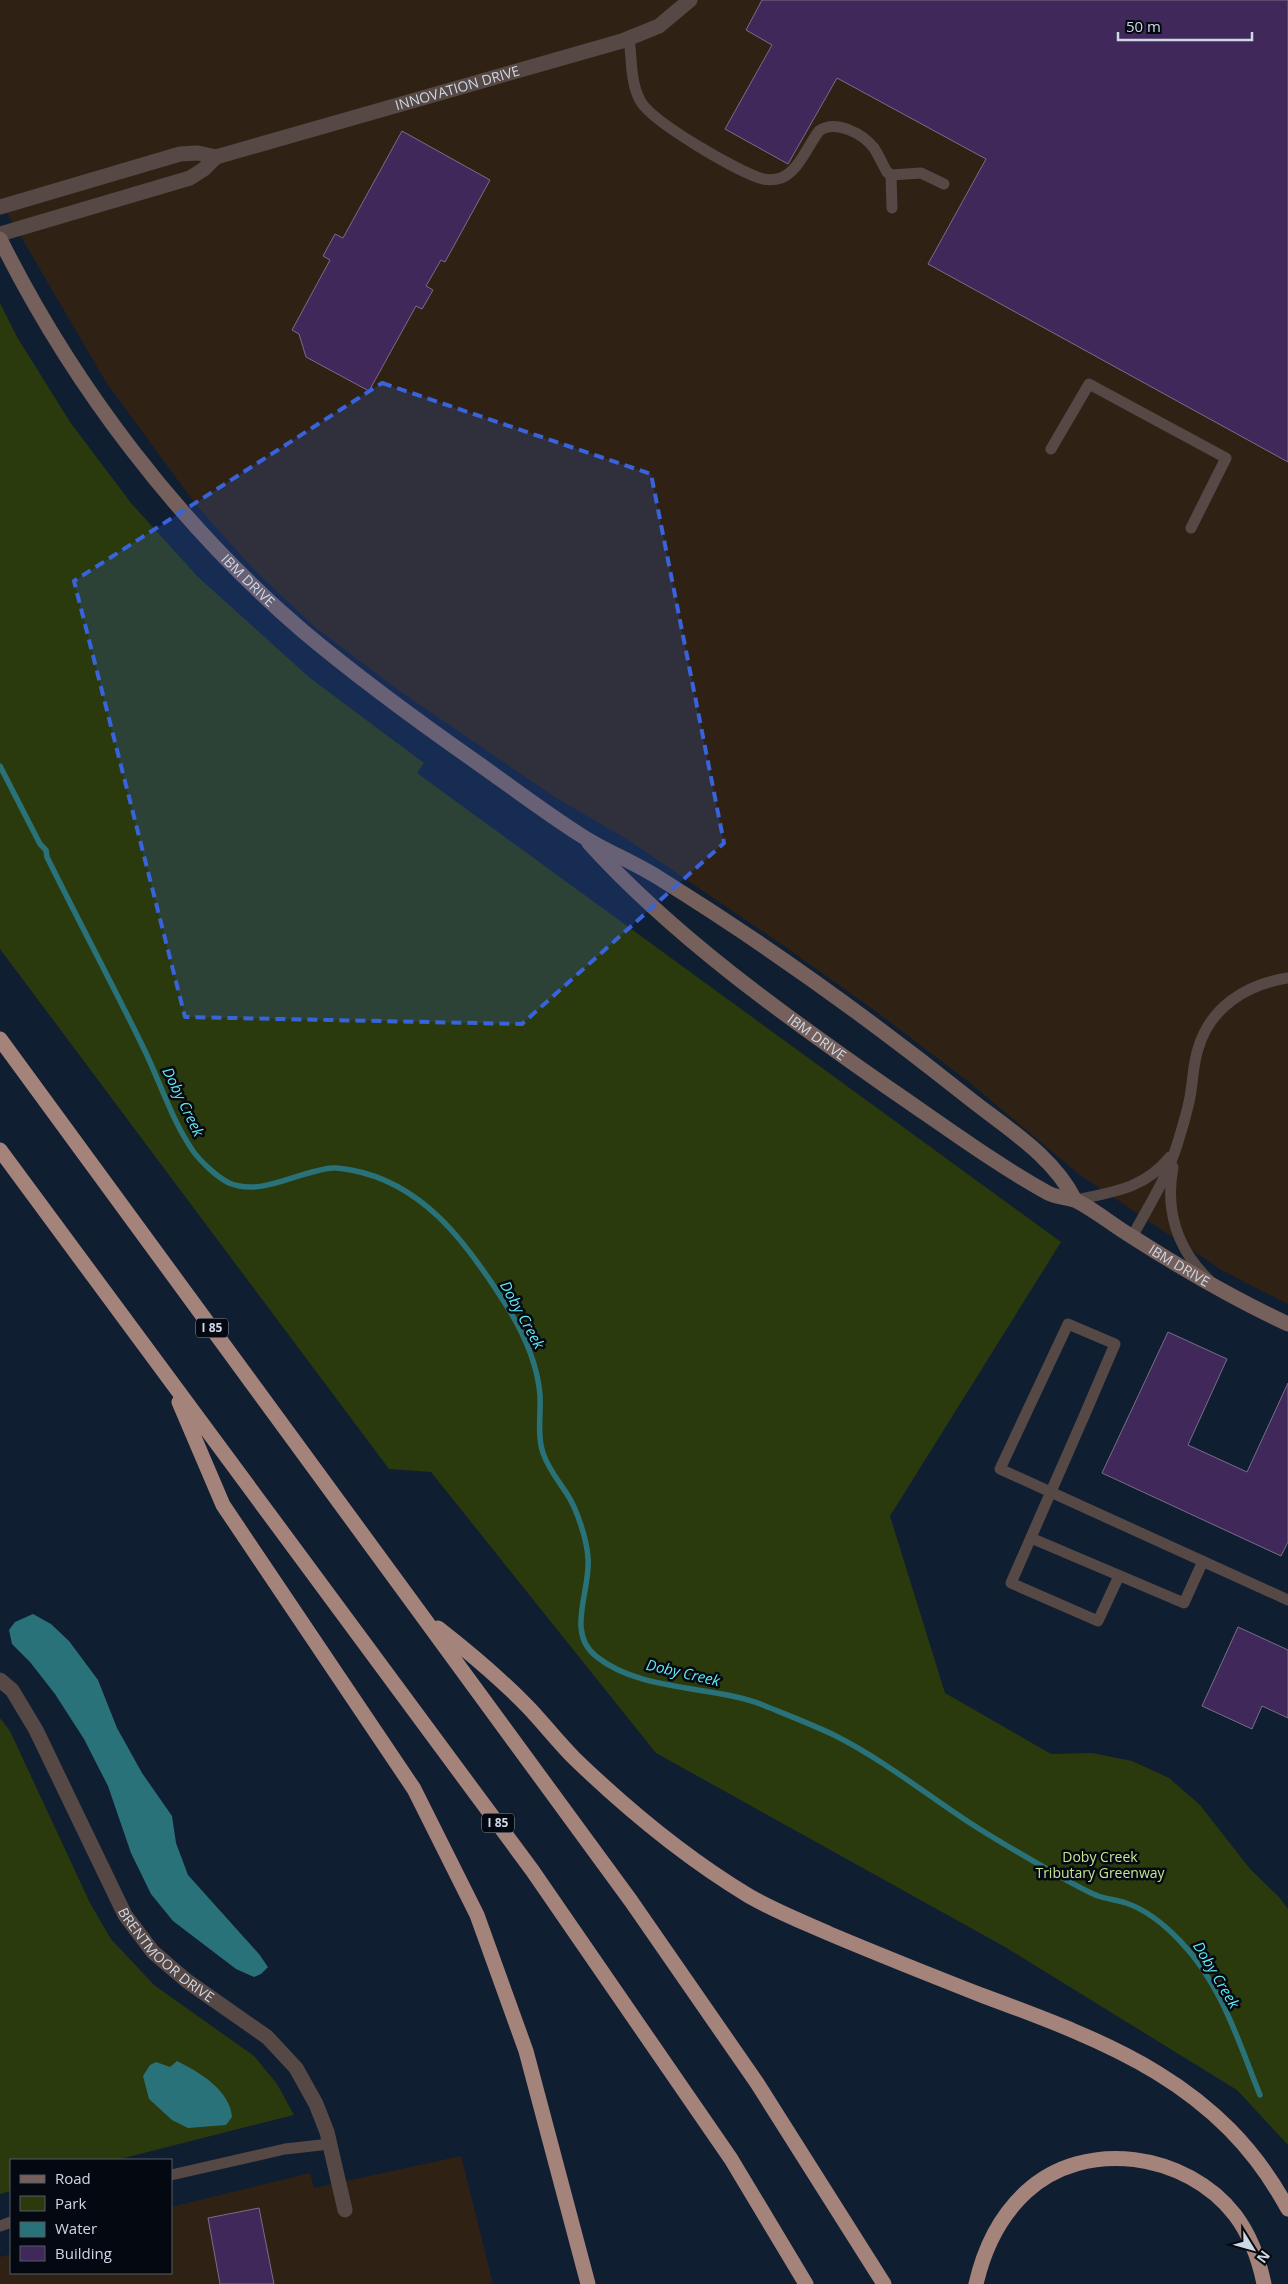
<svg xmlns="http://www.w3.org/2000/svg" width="1288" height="2284" font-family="'Open Sans',sans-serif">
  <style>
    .commercial { fill: #2f2215 }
    .green { fill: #2a3a0d }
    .water { fill: #2a7279 }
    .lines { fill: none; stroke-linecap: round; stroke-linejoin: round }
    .stream { stroke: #2a7279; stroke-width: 5.5 }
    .building { fill: #41285a; stroke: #796d88 }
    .lane { stroke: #564845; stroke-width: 11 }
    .street { stroke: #564845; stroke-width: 15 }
    .secondary { stroke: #75605b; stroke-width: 15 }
    .highway { stroke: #a4837b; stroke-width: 15 }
    .marked { fill: #3863da; fill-opacity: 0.2; stroke: #3863da; stroke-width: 4; stroke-dasharray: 10 6; stroke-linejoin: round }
    .labels { text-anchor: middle; stroke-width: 5; stroke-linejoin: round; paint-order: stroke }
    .shield { fill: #040810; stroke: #919aa5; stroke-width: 1 }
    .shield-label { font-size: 12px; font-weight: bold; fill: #ced8e5 }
    .street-label { font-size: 14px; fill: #ced8e5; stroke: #040810 }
    .park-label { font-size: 14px; fill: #c3e68f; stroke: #040810 }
    .water-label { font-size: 15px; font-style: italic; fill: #5fe8f4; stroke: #040810 }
  </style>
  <rect width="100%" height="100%" fill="#101e31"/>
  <!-- commercial -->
  <path class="commercial" d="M0,0H1288V1304L1223,1271L1080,1175L969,1082L874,1010L787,948L628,840L553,796L398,690L316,628L255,571L196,505L106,382L0,201Z
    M461,2156L493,2284H0V2257L11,2254V2273H171V2207L310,2173L314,2188Z"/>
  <!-- green -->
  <path class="green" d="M0,303L17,337L70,422L131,503L198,577L310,678L424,763L417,773L1061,1242L890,1516L945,1693L1051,1754L1092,1753L1132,1761L1169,1778L1200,1805L1250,1869L1279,1897L1288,1909V2145L1237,2090L1005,1947L656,1753L431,1472L389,1469L0,949Z
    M0,1718L10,1731L90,1903L111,1939L154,1985L254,2056L277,2084L294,2115L116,2160H11V2191L0,2194Z"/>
  <!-- water -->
  <path class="water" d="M33,1614L51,1624L69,1641L98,1680L117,1728L142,1773L172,1816L176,1843L188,1875L259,1954L268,1967L261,1974L254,1977L236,1969L173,1921L151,1894L131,1853L108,1786L84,1739L55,1694L30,1662L12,1644L9,1630L15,1622Z
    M177,2061C199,2072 230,2090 232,2117L226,2125L188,2128L172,2120L149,2099L143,2076L150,2065L156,2062L170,2067Z"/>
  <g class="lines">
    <!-- stream -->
    <path class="stream" d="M0,766L40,844L46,850L47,857C78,920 112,983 143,1047C160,1081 171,1119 193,1151C201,1162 217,1177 229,1183C263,1197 300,1170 333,1168C335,1167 349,1170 351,1170C422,1183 465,1241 501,1297C521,1327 537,1359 540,1395C541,1414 537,1435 543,1453C549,1470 558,1480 567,1494C577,1509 587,1540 588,1558C591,1591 565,1633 597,1657C641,1692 712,1685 763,1705C787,1715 811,1724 834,1735C880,1758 922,1791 964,1819C991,1837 1019,1853 1047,1869C1063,1878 1081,1889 1098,1896C1107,1899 1117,1900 1126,1903C1147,1910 1166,1926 1181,1942C1221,1983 1239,2043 1260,2095"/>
  </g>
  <!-- building -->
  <path class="building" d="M762,0H1288V462L928,264L986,159L837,78L788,164L725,129L772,45L746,30Z
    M402,131L490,180L445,262L441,260L426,286L433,290L422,309L416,306L369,391L306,357L299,334L292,330L330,260L323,256L335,234L343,238Z
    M1168,1332L1227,1359L1188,1445L1247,1472L1288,1383V1542L1281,1556L1102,1473Z
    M1238,1627L1288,1650V1718L1262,1706L1252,1729L1202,1706Z
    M259,2208L274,2284H220L208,2218Z"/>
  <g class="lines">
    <!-- lane -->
    <path class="lane" d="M629,38C632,58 630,84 641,102C654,123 738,172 763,179C769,180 775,180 781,178C799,171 808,145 819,131C836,119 863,134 874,148C879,156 883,165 887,172L891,175L921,173L944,184
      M891,175L892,208
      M1051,449L1089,384L1226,458L1191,528
      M1173,1167C1165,1210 1177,1249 1209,1280
      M1075,1200C1113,1192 1144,1189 1170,1157
      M1132,1237C1148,1207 1167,1178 1177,1145C1182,1129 1187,1113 1190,1097C1193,1081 1193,1064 1198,1049C1210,1007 1247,984 1288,978
      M1031,1538L1184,1603L1203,1561
      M1119,1576L1098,1621L1011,1583C1046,1504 1081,1424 1115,1344L1068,1324L1000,1469L1288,1600
      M171,2175L285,2149L330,2144
      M0,2226L11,2222"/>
    <!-- street -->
    <g class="street">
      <path id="s1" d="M216,157L622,41L659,26L690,0"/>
      <path d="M0,207L180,154L198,153L216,157L204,169L190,178L0,234"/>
      <path id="s2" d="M0,1680L12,1690L36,1730L125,1915L153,1952L187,1981L267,2037L296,2068L316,2104L327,2132L345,2210"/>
    </g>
    <!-- secondary -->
    <g class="secondary">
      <path id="s3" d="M0,239C73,386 179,525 304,632C360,679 419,722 479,764C513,788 547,814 582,836C607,852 634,862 659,878C767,945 871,1020 970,1099C1008,1129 1053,1156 1075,1200"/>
      <path id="s4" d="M589,843C673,936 784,1015 887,1087C940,1123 992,1162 1048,1193C1057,1198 1068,1197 1077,1201C1096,1211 1113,1225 1131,1236C1181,1268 1234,1299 1288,1324"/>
    </g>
    <!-- highway -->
    <path class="highway" d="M0,1039L631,1901L757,2083L884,2284
      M0,1150L532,1870L731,2159L806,2284
      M179,1402L223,1505L414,1789L477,1915L526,2051L588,2284
      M438,1628C470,1653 501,1679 529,1708C545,1725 559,1743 575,1759C628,1810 686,1858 749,1896C775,1911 803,1922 830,1934C880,1955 930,1975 981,1995C1108,2042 1220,2083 1288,2209
      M976,2284C984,2249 999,2217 1026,2192C1085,2137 1187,2153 1235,2215C1250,2235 1259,2259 1264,2284"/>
  </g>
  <!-- marked area -->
  <path class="marked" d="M382,383L651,474L724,843L522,1024L185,1017L74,581Z"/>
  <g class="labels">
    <!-- shield labels -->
    <g class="shield">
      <rect x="196" y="1318.5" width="32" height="19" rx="4"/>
      <rect x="482" y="1813.5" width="32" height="19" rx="4"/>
    </g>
    <g class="shield-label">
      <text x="212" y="1332">I 85</text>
      <text x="498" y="1827">I 85</text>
    </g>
    <!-- street labels -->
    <g class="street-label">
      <text dy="5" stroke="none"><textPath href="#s1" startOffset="251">INNOVATION DRIVE</textPath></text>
      <text dy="5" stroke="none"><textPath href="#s3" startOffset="424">IBM DRIVE</textPath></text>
      <text dy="5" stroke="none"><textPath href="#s4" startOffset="300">IBM DRIVE</textPath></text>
      <text dy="5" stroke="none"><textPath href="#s4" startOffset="730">IBM DRIVE</textPath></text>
      <text dy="5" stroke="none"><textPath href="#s2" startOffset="325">BRENTMOOR DRIVE</textPath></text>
    </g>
    <!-- park labels -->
    <g class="park-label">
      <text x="1100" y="1862">Doby Creek<tspan x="1100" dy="16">Tributary Greenway</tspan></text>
    </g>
    <!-- water labels -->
    <g class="water-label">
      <text transform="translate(183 1102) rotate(64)" y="5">Doby Creek</text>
      <text transform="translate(522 1315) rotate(61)" y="5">Doby Creek</text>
      <text transform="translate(683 1673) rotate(13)" y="5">Doby Creek</text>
      <text transform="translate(1216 1975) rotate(59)" y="5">Doby Creek</text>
    </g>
  </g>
  <!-- legend -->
  <rect x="10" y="2159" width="162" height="115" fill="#040810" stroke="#555b65"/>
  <rect x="20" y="2175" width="25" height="8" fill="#75605b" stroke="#555b65"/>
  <text x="55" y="2184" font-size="15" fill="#ced8e5">Road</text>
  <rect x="20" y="2196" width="25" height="15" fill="#2a3a0d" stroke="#555b65"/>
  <text x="55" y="2209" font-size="15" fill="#ced8e5">Park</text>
  <rect x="20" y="2222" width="25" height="15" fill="#2a7279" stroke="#555b65"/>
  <text x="55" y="2234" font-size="15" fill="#ced8e5">Water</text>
  <rect x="20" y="2246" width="25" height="15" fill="#41285a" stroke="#555b65"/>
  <text x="55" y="2259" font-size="15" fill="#ced8e5">Building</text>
  <!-- north arrow -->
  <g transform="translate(1253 2249) rotate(127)" stroke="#040810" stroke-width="4" paint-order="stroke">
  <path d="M0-4L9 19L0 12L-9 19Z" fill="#ced8e5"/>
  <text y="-8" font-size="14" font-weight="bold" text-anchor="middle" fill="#ced8e5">N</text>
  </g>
  <!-- scale -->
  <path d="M1118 32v8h134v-8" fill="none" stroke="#ced8e5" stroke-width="2.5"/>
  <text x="1126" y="32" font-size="15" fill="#ced8e5" stroke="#040810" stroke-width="4" paint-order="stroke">50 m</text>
</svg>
